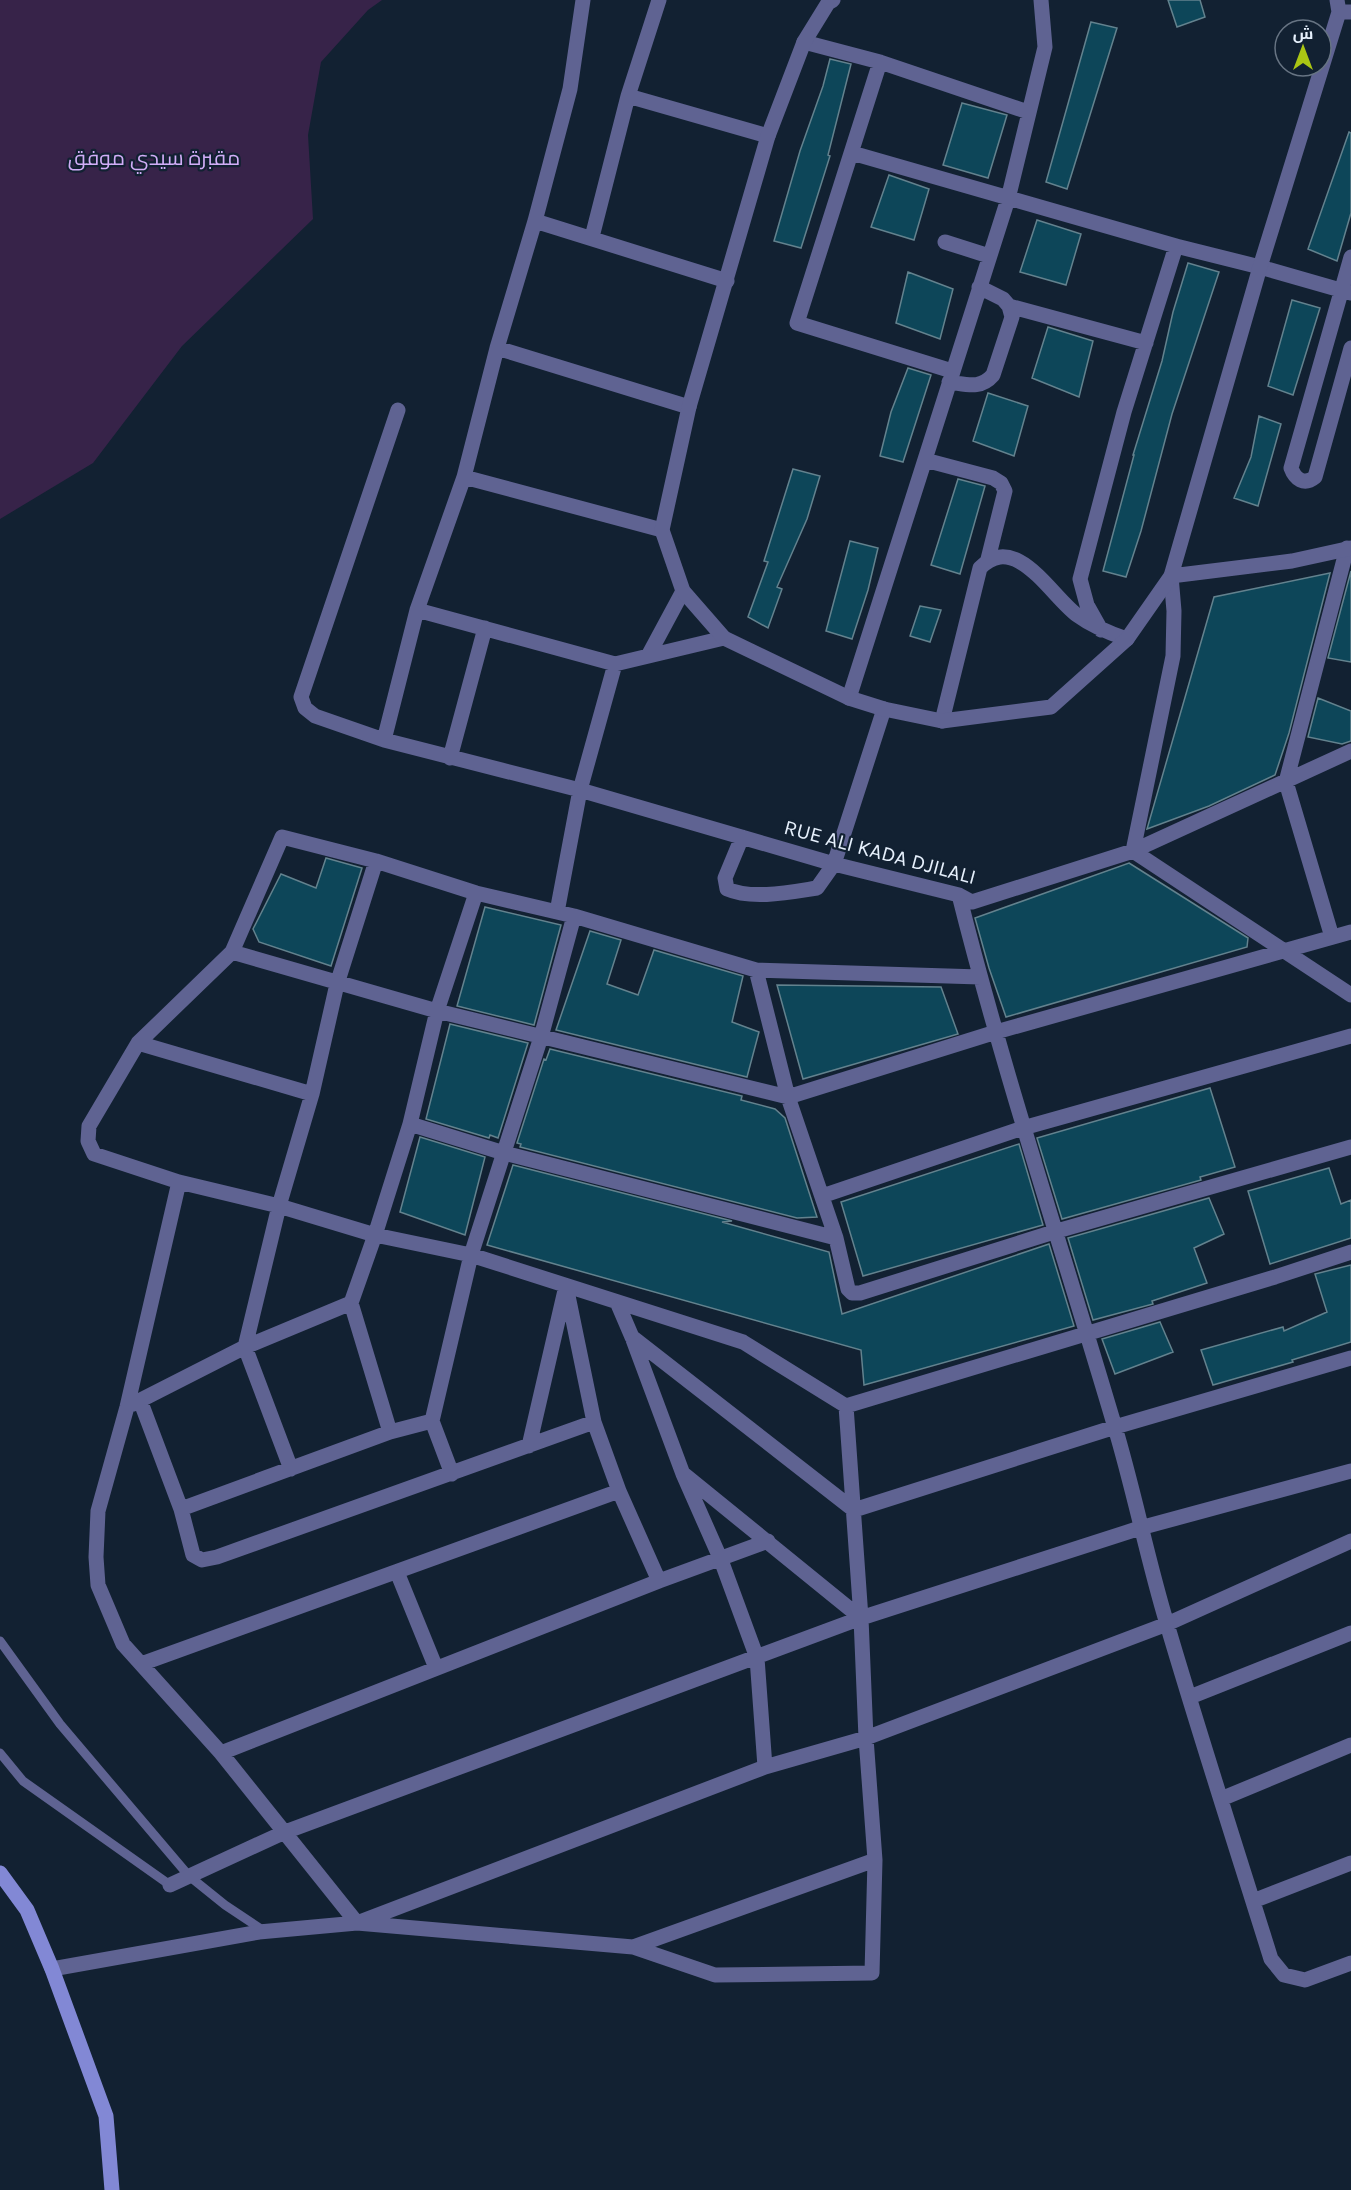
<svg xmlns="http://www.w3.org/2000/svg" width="1351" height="2190" font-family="Karla,Cairo,sans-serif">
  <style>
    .green { fill: #372349 }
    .building { fill: #0d4659; stroke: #63828e; stroke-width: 1.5 }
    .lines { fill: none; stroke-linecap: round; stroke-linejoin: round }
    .service { stroke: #5f6392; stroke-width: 9 }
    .minor { stroke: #5f6392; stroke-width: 15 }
    .tertiary { stroke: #5f6392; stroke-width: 15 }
    .secondary { stroke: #8288d5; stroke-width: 15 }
    .labels { text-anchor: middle; stroke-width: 4.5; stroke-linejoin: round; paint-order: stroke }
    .park-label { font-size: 21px; fill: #d1adf7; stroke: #122132 }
    .street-label { font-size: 21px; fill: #e6f0fc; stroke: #122132 }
  </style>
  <rect width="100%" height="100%" fill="#122132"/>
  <!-- green -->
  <path class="green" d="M0,0H382L368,10L321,62L308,135L313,219L182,346L93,463L0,519Z"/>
  <!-- building -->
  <path class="building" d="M1168,0H1200L1205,17L1177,27Z
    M1091,22L1117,28L1067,189L1046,182Z
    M830,59L851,64L828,155L830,156L801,248L774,241L800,151L823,86Z
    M962,103L1007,115L988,178L943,165Z
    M1349,132L1351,133V213L1337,261L1308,249Z
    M889,175L929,189L914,240L871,227Z
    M1037,220L1081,234L1066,285L1020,272Z
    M1188,263L1219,272L1172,414L1141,531L1126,577L1103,571L1134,455H1133L1162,361L1173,312Z
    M908,272L953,289L940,339L896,323Z
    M1292,300L1320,308L1293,395L1268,386Z
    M1048,327L1093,341L1079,397L1032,378Z
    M908,368L931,375L903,462L880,456L891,412Z
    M988,393L1028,406L1014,456L973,441Z
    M1259,416L1281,424L1258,506L1234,498L1251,457Z
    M793,469L820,476L807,519L777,587L782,589L768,628L748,617L768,562L764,561Z
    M958,479L985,486L960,574L931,565Z
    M850,541L878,548L868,590L852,639L826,631Z
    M1351,571V662L1328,658Z
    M1330,573L1289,733L1275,775L1209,806L1147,829L1214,597Z
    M920,606L941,610L930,642L910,636Z
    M1318,698L1351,711V741L1342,744L1308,737Z
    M326,858L362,868L331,966L259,942L253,929L281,874L316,888Z
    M1129,863L1248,938L1247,947L1006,1017L989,968L975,918Z
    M485,907L561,925L534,1025L457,1006Z
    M590,931L621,940L607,984L638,995L654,950L743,976L732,1022L759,1032L747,1077L556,1030Z
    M777,985L941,987L958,1034L803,1079Z
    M450,1024L528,1043L498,1138L490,1135L489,1138L426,1119Z
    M550,1049L742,1096L741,1100L775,1109L785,1118L817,1217L797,1218L520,1147L521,1144L517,1143L544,1059L546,1060Z
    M1210,1088L1235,1167L1200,1177L1201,1180L1062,1219L1037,1138Z
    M420,1137L485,1157L465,1235L400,1212Z
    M1019,1144L1043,1225L863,1276L841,1202Z
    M513,1165L732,1221L722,1222L829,1252L842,1314L1049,1244L1074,1326L864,1385L861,1350L487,1245Z
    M1329,1168L1341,1204L1351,1200V1238L1270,1264L1248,1191Z
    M1209,1198L1224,1234L1194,1248L1207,1283L1152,1301L1153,1304L1093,1320L1068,1238Z
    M1351,1265V1342L1292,1360L1293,1362L1213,1385L1201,1350L1283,1327L1284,1331L1327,1312L1315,1274Z
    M1160,1322L1173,1352L1115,1374L1102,1339Z"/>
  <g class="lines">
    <!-- service -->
    <path class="service" d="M0,1641L60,1724L189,1876L225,1905L264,1931
      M0,1753L23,1781L170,1885"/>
    <!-- minor -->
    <path class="minor" d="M804,42L880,62L1028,112
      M880,62L797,323L952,371
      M628,96L659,0
      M852,153L1176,246L1260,267L1351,293
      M535,221L727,281
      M592,237L628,96L768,136
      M945,242L989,256
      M1351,257L1291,468C1295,479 1304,486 1315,477L1351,348
      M1009,306L1146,343
      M497,348L689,407
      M949,382C966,384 980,390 993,375L1012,317L1009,306L1003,299L979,287
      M398,410L301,697L305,708L315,716L384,740L580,790L834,864L959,895L972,902L1133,851L1351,751
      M925,460L993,478L1001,483L1005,491L988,559
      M464,477L662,530
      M1171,576L1174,611L1173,656L1133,851L1351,995
      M417,610L615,664L724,638
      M1101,630L1087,605L1080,579L1124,412L1176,246
      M648,656L683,591
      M849,698L1008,199L1045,47L1041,0
      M942,721L980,568C1016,531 1051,596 1077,615C1092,626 1109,633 1127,639
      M384,740L417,610L464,477L497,348L535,221L570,89L583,0
      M450,758L485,628
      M742,837L725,878L727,889C752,900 791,892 817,888L834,864L884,709
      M959,895C1004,1074 1062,1248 1114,1424C1134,1490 1147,1558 1167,1624C1200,1736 1236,1847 1271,1959L1284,1975L1305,1980L1351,1963
      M557,912L580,790L615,664
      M1332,937L1286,782L1347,548
      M232,952L437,1011L788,1097L996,1032L1351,932
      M756,970L788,1097L836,1238L848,1289L852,1293H860L1057,1231L1351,1147
      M980,977L756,970L574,916L476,893L376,861L282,837L232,952L138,1043L89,1126L88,1141L94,1154L179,1182L279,1206L375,1235L471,1255L743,1342L846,1406L1275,1277L1351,1252
      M138,1043L312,1094
      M410,1124L504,1153L836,1238
      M179,1182L127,1407L98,1511L96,1557L98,1585L123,1644L221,1753L357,1923L765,1767L866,1738L1167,1624L1351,1541
      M822,1196L1023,1128L1351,1036
      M617,1302L632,1337L683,1474L721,1560L757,1658L765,1767
      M632,1337L854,1510L1115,1427L1351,1358
      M140,1400L181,1509L193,1555L202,1560L217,1557L594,1422
      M133,1404L245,1347L351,1303
      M390,1432L351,1303L375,1235L410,1124L437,1011L476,893
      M529,1446L566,1286L594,1422L619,1491L659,1581
      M291,1469L245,1347L279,1206L312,1094L337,984L376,861
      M452,1474L432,1421L471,1255L541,1037L574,916
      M685,1475L861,1618
      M181,1509L390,1432L432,1421
      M397,1572L436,1668
      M141,1664L619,1491
      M1190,1697L1351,1633
      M221,1753L659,1581L768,1541
      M1221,1799L1351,1745
      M170,1885L285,1832L861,1618L1140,1528L1351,1471
      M1253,1901L1351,1863
      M633,1947L875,1860
      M52,1969L259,1932L357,1923L633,1947L715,1975L872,1973L875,1860L866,1738L861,1618L846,1406"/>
    <!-- tertiary -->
    <path class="tertiary" d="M833,0L828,3L804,42L768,136L689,407L662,530L683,591L724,638L849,698L884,709L942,721L1051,707L1127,639L1171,576L1260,267L1339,12
      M1337,0L1339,12H1351
      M1171,576L1292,561L1351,548"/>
    <!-- secondary -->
    <path class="secondary" d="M0,1873L27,1910L52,1969L106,2116L112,2190"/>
  </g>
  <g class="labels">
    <!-- park labels -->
    <g class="park-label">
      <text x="154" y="165">مقبرة سيدي موفق</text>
    </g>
    <!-- street labels -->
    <g class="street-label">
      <text transform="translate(880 852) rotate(15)" y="7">RUE ALI KADA DJILALI</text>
    </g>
  </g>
  <!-- north arrow -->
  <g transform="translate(1303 48)"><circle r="28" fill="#122132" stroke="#677483" stroke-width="1.5"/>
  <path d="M0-4.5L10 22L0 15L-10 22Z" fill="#abc614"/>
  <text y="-9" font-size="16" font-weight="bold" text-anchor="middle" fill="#e6f0fc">ش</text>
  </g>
</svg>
